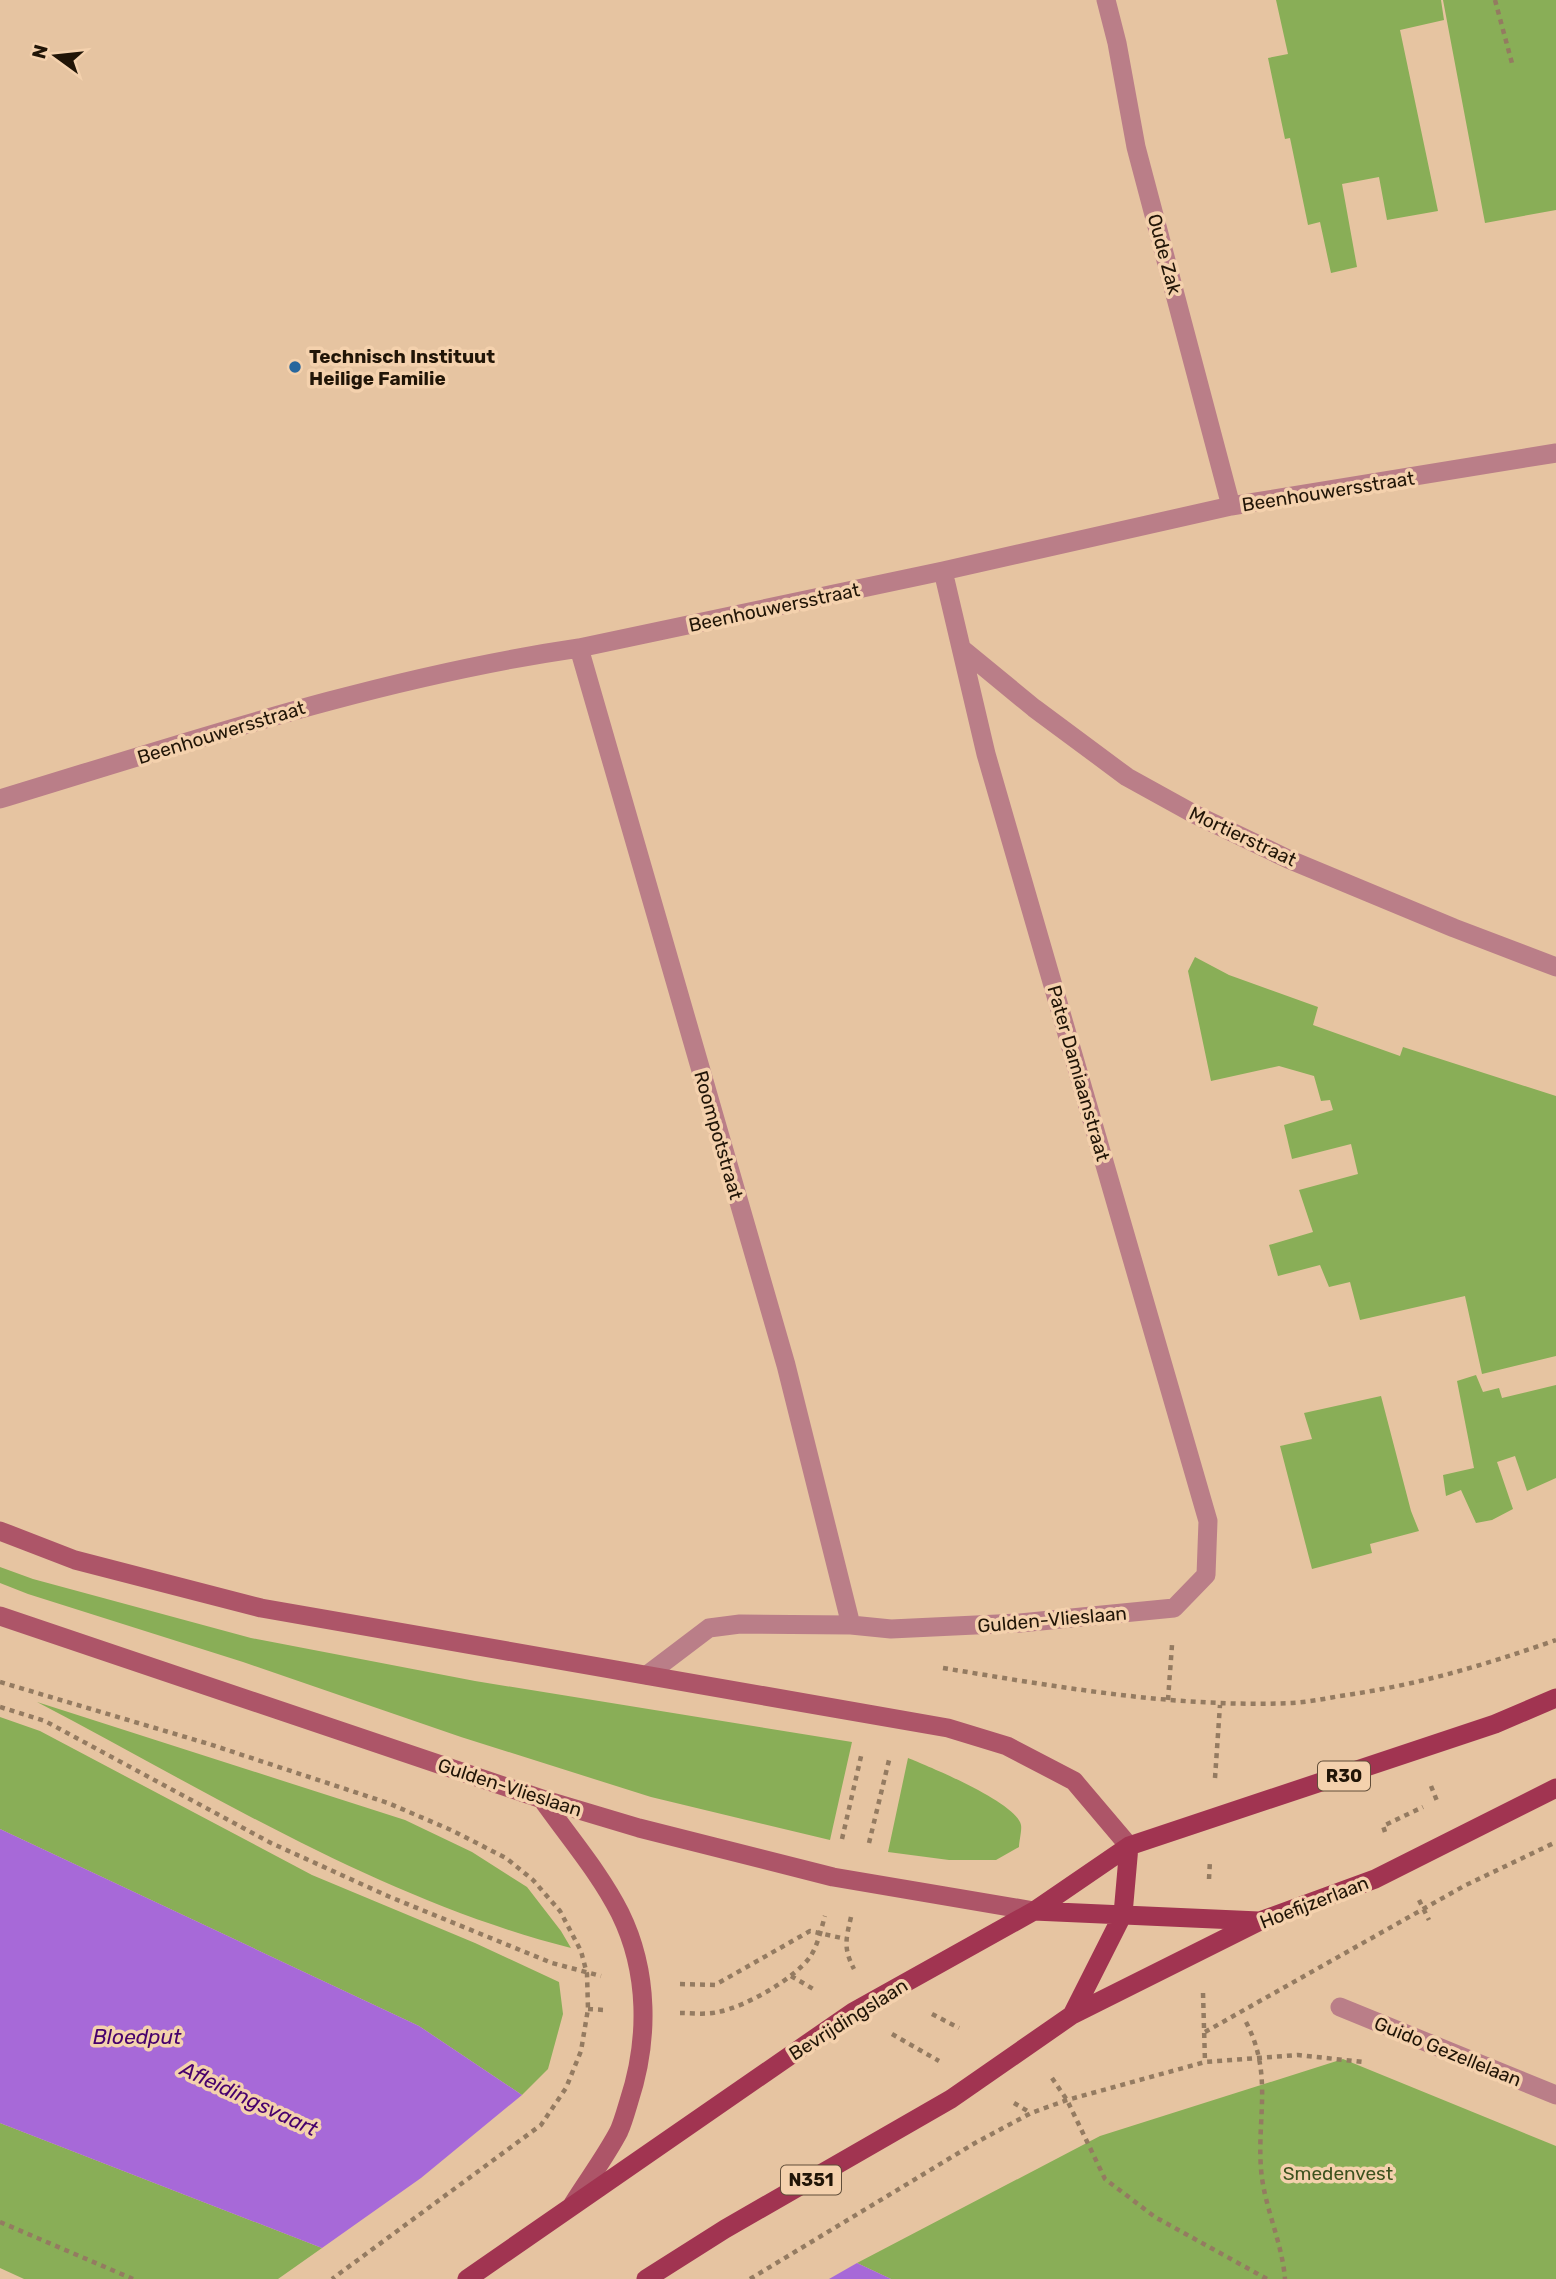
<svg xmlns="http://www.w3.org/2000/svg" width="1556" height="2279" font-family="Rubik,sans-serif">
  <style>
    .green { fill: #89ae57 }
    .water { fill: #a769d8 }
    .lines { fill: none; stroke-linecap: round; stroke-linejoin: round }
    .path { stroke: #947b61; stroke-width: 4.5; stroke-dasharray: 5 5; stroke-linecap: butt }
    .minor { stroke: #ba7e88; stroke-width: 19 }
    .secondary { stroke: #ad5568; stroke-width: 19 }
    .primary { stroke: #a13451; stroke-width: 19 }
    .poi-dot { fill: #27669d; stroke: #f4d1ad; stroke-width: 2.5 }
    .labels { text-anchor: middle; stroke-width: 7; stroke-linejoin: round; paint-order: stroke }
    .shield { fill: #f4d1ad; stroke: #604d39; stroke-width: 2 }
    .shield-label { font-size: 18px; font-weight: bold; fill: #211507 }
    .street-label { font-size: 19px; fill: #211507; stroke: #f4d1ad }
    .poi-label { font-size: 19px; font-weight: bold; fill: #211507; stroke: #f4d1ad; text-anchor: start }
    .park-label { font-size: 19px; fill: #3c511e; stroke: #f4d1ad }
    .water-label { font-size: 21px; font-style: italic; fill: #47006c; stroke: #f4d1ad }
  </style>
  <rect width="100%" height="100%" fill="#e6c4a1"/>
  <!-- green -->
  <path class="green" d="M1276,0H1441L1444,20L1400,30L1438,211L1387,220L1379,177L1342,184L1357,267L1331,273L1320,222L1308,225L1290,138L1285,139L1268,58L1288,54Z
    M1443,0H1556V210L1485,223Z
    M1195,957L1229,975L1318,1007L1313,1025L1400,1056L1403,1047L1556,1096V1356L1482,1374L1465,1296L1360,1320L1350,1282L1329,1287L1320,1265L1278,1276L1269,1245L1313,1232L1299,1190L1358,1174L1351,1144L1292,1159L1284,1125L1333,1110L1330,1100L1321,1101L1314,1076L1279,1066L1211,1081L1188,971Z
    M1476,1375L1483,1392L1499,1388L1502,1398L1556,1385V1478L1527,1491L1515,1456L1497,1462L1513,1509L1492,1520L1476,1523L1461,1490L1446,1496L1443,1475L1474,1468L1457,1381Z
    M1381,1396L1411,1511L1419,1531L1370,1544L1372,1553L1312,1569L1280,1446L1312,1439L1304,1413Z
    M0,1567L33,1579L251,1638L475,1681L852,1742L830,1840L651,1797L461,1737L243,1662L28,1594L0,1583Z
    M37,1702L405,1820L472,1852L527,1887L561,1931L571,1948C381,1900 209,1792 37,1702Z
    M0,1717L40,1731L312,1875L475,1943L559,1982L563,2014L548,2069L522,2095L419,2026L0,1829Z
    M908,1758C930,1767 1016,1802 1021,1825C1022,1831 1019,1841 1019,1847L996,1860H949L888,1852Z
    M1343,2059L1556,2146V2279H891L857,2263L1100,2136Z
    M0,2123L322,2248L278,2279H24L0,2268Z"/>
  <!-- water -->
  <path class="water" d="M0,1829L419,2026L522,2095L421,2178L322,2248L0,2123Z
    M857,2263L891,2279H829Z"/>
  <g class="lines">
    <!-- path -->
    <path class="path" d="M1495,0L1513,67
      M943,1668C1058,1687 1176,1708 1292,1703C1308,1702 1324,1699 1340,1696C1418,1685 1482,1666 1556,1640
      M0,1682L209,1744L388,1803L451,1830L506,1858L533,1880L560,1911L581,1951L587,1974L588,2009L581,2051L566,2088L541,2125L332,2279
      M1168,1700L1172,1645
      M0,1707L45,1721L271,1843L390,1897L552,1963L601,1976
      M1215,1778L1220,1705
      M1431,1786L1437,1801L1434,1802
      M1385,1832L1383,1826L1423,1807
      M842,1839L862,1752
      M869,1843L890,1756
      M1209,1879L1210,1860
      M1419,1900L1429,1920
      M851,1917C846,1939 843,1948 854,1969
      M791,1976L815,1990
      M680,1984L715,1985L810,1931L846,1939
      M1203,1993L1205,2062
      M588,2009L605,2010
      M680,2013C692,2013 706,2015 718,2012C745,2007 794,1979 810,1957C818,1945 821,1929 825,1916
      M932,2014L959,2028
      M1246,2022C1273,2074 1257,2115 1261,2169C1264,2207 1282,2241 1285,2279
      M1205,2032L1464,1886L1556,1842
      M892,2034L939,2061
      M1052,2078L1067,2100L1105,2179L1155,2217L1267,2279
      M1014,2103L1031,2113
      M0,2222L133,2279
      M750,2279L975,2143L1031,2113L1067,2100L1205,2062L1298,2055L1363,2062"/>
    <!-- minor -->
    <path class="minor" d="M1106,0L1117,43L1136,147L1231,506
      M579,648L786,1365L851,1625
      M961,648L1034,708L1127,777L1194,814L1288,859L1454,928L1556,967
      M0,799C191,741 381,677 579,648L943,571L1231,506L1556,453
      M647,1675L709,1628L740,1624L851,1625L891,1629L1020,1623L1174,1608L1206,1575L1208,1521L986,754L943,571
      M1340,2007L1556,2095"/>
    <!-- secondary -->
    <path class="secondary" d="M0,1531L75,1560L261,1608L948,1728L1007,1746L1074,1781L1129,1846
      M0,1616L542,1799L639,1828L833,1877L1034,1911
      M542,1799C568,1836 600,1873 620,1913C649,1972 649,2040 629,2101C626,2111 623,2122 619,2131C606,2156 588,2180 573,2204"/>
    <!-- primary -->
    <path class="primary" d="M1034,1911L1259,1921
      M1072,2015L1123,1914L1129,1846
      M467,2279L853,2012L1034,1911L1129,1846L1495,1724L1556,1698
      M646,2279L725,2229L951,2099L1072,2015L1260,1921L1375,1879L1556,1788"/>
  </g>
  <!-- markers -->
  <circle class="poi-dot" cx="295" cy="367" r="7"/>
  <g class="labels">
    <!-- shield labels -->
    <g class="shield">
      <rect x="1318" y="1761.5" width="52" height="29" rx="5"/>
      <rect x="781" y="2165.5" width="60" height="29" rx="5"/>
    </g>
    <g class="shield-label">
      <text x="1344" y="1782">R30</text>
      <text x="811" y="2186">N351</text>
    </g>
    <!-- street labels -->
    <g class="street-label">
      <text transform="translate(1165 254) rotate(75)" y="7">Oude Zak</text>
      <text transform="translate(1328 491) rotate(-9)" y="7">Beenhouwersstraat</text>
      <text transform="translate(774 607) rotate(-12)" y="7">Beenhouwersstraat</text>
      <text transform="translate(221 732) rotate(-17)" y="7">Beenhouwersstraat</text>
      <text transform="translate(1243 836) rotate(25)" y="7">Mortierstraat</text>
      <text transform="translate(1079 1073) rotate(74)" y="7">Pater Damiaanstraat</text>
      <text transform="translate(719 1135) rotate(74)" y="7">Roompotstraat</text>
      <text transform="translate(1052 1619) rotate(-5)" y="7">Gulden-Vlieslaan</text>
      <text transform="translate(510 1787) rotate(18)" y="7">Gulden-Vlieslaan</text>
      <text transform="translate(1314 1902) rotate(-21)" y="7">Hoefijzerlaan</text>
      <text transform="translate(848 2019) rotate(-32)" y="7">Bevrijdingslaan</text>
      <text transform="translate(1448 2051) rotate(22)" y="7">Guido Gezellelaan</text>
    </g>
    <!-- poi labels -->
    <g class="poi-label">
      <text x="309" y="363">Technisch Instituut<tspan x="309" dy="22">Heilige Familie</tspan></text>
    </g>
    <!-- park labels -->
    <g class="park-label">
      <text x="1338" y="2180">Smedenvest</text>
    </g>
    <!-- water labels -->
    <g class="water-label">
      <text x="137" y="2044">Bloedput</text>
      <text transform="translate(249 2099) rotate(25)" y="7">Afleidingsvaart</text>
    </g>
  </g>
  <!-- north arrow -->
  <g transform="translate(56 56) rotate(285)" stroke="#f4d1ad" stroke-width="5" paint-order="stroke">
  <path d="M0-5L12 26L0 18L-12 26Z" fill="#211507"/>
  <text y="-10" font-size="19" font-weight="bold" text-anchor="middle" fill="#211507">N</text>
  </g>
</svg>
